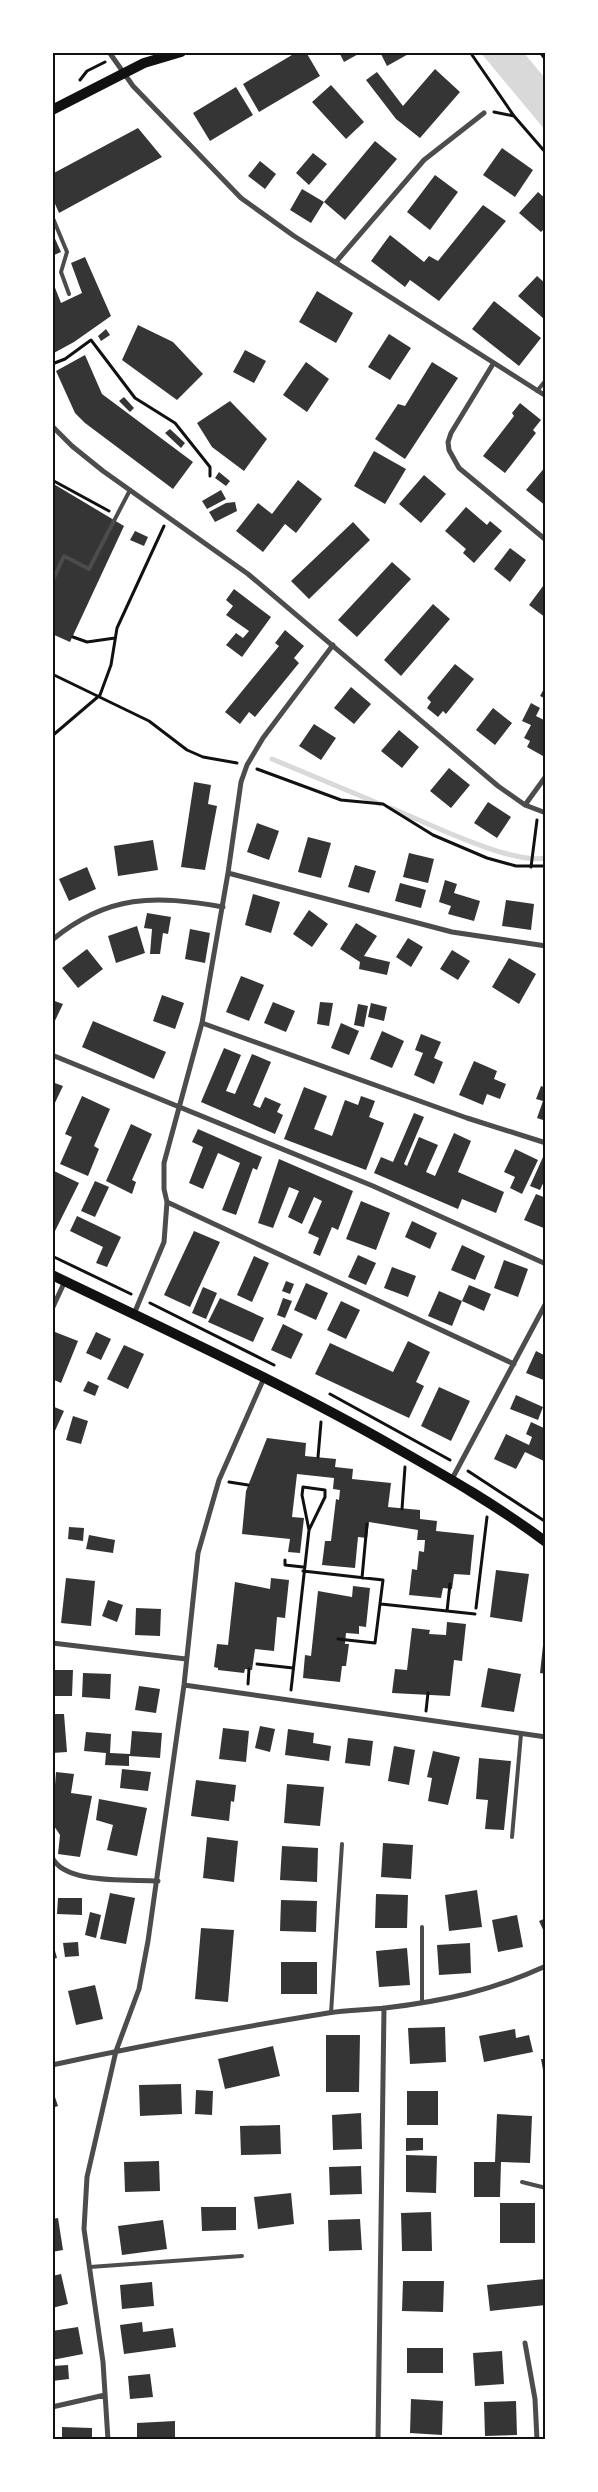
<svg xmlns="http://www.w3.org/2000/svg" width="598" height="2492" font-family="'Space Grotesk',sans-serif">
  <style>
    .water { fill: #d9d9d9 }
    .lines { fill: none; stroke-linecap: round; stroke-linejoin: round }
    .stream { stroke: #d9d9d9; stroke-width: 5 }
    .building { fill: #353535 }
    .path { stroke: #111; stroke-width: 3 }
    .service { stroke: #4c4c4c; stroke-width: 4 }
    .minor { stroke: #4c4c4c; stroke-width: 5 }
    .secondary { stroke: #111; stroke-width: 10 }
    .neatline { fill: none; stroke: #111; stroke-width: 2 }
  </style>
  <rect width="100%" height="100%" fill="#fff"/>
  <!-- water -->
  <path class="water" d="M481,53H524L545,78V130Z"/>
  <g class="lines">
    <!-- stream -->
    <path class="stream" d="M272,759L380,804
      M391,808C425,822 511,865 546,858"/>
  </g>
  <!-- building -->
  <path class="building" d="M297,52H306L320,76L259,112L243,84Z
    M339,52H362L344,62Z
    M380,52H412L387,66Z
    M435,69L460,92L420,138L396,119L366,80L377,72L403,106Z
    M331,85L364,122L346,139L312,102Z
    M236,87L253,115L210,141L193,113Z
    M138,128L162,157L59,213L52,197V174Z
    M375,141L397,159L345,220L324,202L311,223L290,210L302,189L324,202Z
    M502,148L533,170L515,197L483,175Z
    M313,153L327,164L309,185L296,173Z
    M260,161L276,174L265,189L248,176Z
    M435,175L458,192L430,230L407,212Z
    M538,192L546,199V227L541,232L519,213Z
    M483,205L506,221L439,301L410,280L405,287L371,261L390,235L424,262L429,256L438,261Z
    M52,232L61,252L52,256Z
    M85,257L111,316L74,342L52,354V280L61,303L82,293L71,263Z
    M537,276L546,284L544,319L518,296Z
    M317,291L353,313L336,343L299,322Z
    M494,301L541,338L519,366L472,329Z
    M138,325L173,342L203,374L177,400L122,360Z
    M106,329L110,335L101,341L98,336Z
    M389,334L411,348L390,380L368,367Z
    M245,350L266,361L254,383L233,372Z
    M85,355L102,394L193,462L173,489L85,423L75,413L56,371Z
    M306,362L329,379L307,412L283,395Z
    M432,362L458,378L405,459L375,439L398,404L405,406Z
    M124,397L134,408L130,412L119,401Z
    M230,401L267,439L244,471L212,447L197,423Z
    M520,403L541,420L533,430L536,433L505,473L483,456L514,416L512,413Z
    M170,429L185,443L181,448L165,433Z
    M374,451L406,469L385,504L354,486Z
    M546,466V506L526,490Z
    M219,472L230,481L226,486L215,478Z
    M424,475L446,494L421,523L399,504Z
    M298,480L322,499L296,533L285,524L263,552L236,531L258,503L272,514Z
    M52,483L124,526L70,642L52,634Z
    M221,490L226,499L207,509L202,501Z
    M235,502L237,511L215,522L209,512L226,503Z
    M466,507L487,525L490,521L502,531L474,563L463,553L466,549L445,531Z
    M353,522L370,540L309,599L291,581Z
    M135,531L148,537L144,546L130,540Z
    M510,548L526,560L510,582L494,569Z
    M392,562L411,579L357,637L338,620Z
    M546,582V618L529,605Z
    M234,589L271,617L242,657L226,645L236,633L243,638L249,631L226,615L233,606L226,600Z
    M433,604L450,619L401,676L384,660Z
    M285,630L304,646L294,658L299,663L255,717L249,712L240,724L225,712L279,646L275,643Z
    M455,664L474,679L446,714L443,711L438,717L427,708L431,702L427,698Z
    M546,685V699L540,696Z
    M351,687L371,704L354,724L334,708Z
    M531,703L540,708L536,716L546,721V751L543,756L527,747L530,741L524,738L531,725L522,721Z
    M493,708L512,723L495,745L476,730Z
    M314,724L336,738L321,760L299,746Z
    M399,730L419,747L402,768L381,751Z
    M449,768L470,785L451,808L430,791Z
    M194,782L211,785L208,804L217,806L205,870L181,867Z
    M488,802L511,817L497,838L474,823Z
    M257,823L279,831L269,860L247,852Z
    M308,837L331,843L321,878L298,872Z
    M153,840L158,870L118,876L114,846Z
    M409,853L434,859L428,883L403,877Z
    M355,865L376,871L369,893L348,887Z
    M87,867L96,889L69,901L59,879Z
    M445,880L457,884L454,893L480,901L474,921L448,914L451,906L439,902Z
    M400,883L426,890L421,908L395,901Z
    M253,894L280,902L271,933L245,925Z
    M506,900L534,904L531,930L502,926Z
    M309,910L328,924L312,947L293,934Z
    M147,913L171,917L168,934L163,933L160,954H150L152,929L144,928Z
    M356,923L377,936L364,956L390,962L387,975L359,969L360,962L340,949Z
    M137,926L145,953L116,963L108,936Z
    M190,929L210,933L205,963L185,959Z
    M408,938L423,947L411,967L396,957Z
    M87,949L103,969L78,988L62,968Z
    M452,950L470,961L458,980L440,969Z
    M509,958L536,974L519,1004L492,987Z
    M241,976L264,985L249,1021L226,1012Z
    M162,995L184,1003L175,1029L153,1021Z
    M52,1000L63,1004L52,1027Z
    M273,1002L295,1011L286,1032L264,1023Z
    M320,1002L333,1003L329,1026L317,1024Z
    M371,1003L387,1007L384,1021L368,1017Z
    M358,1004L368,1006L364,1027L354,1025Z
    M93,1021L166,1052L154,1079L82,1047Z
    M341,1023L359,1031L349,1055L331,1048Z
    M382,1031L404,1041L392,1068L370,1059Z
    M421,1034L441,1042L434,1058L443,1062L434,1084L414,1075L423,1053L415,1050Z
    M224,1048L241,1055L226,1091L235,1094L252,1054L271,1062L253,1105L260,1108L265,1097L281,1104L277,1112L283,1115L275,1134L201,1102Z
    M474,1061L497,1071L494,1079L506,1084L500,1099L487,1094L483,1105L459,1095Z
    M52,1082L63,1086L52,1109Z
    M541,1086L546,1088V1121L537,1118L543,1101L536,1099Z
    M304,1087L327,1096L314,1129L332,1136L345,1100L358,1105L361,1096L375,1101L369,1117L384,1123L366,1170L284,1139Z
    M82,1096L110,1109L94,1146L99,1149L88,1176L60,1164L72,1137L65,1134Z
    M414,1113L424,1117L404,1164L407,1166L419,1137L438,1145L426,1172L435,1176L454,1133L471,1141L458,1172L504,1192L496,1213L462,1199L458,1209L374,1173L381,1157L393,1162Z
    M131,1124L152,1134L132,1180L136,1182L132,1194L106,1181Z
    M198,1129L262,1157L257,1170L253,1168L236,1215L222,1210L240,1163L218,1153L203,1189L189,1183L203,1147L192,1142Z
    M515,1149L538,1160L522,1194L510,1188L515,1177L504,1172Z
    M543,1157L546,1158V1177L540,1190L530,1186Z
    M279,1159L353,1191L338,1230L332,1227L320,1256L313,1253L319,1238L308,1233L322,1201L314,1197L302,1224L288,1217L299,1191L289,1187L273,1228L258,1223Z
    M52,1170L79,1183L52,1237Z
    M95,1181L109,1187L95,1217L81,1211Z
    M536,1194L546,1198V1229L524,1220Z
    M361,1201L390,1213L376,1250L346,1239Z
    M77,1216L121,1237L107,1267L96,1263L103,1247L70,1231Z
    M412,1221L437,1233L430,1249L405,1237Z
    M194,1231L220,1242L190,1307L164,1295Z
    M462,1245L485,1256L475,1280L451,1270Z
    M358,1255L376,1263L366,1285L348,1277Z
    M254,1256L269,1263L252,1302L237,1295Z
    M504,1260L528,1269L518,1297L494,1288Z
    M392,1267L416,1276L408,1297L384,1288Z
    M286,1281L294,1284L290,1294L282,1291Z
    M306,1283L328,1293L316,1320L294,1310Z
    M469,1285L491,1294L484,1311L462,1301L452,1326L428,1316L439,1291L462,1301Z
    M203,1287L217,1293L206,1319L192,1313Z
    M220,1298L264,1318L253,1342L208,1322Z
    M283,1298L292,1301L285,1318L277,1315Z
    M341,1301L360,1310L346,1339L327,1330Z
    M283,1324L303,1334L291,1359L271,1350Z
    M55,1332L78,1341L61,1383L52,1379V1337Z
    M96,1332L111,1339L101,1360L86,1353Z
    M408,1341L430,1352L416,1382L424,1386L409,1418L315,1374L330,1343L393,1372Z
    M124,1345L144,1354L128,1389L107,1379Z
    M536,1351L546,1356V1381L526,1373Z
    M88,1381L99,1386L95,1396L83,1391Z
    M439,1387L470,1401L451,1441L421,1426Z
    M516,1395L543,1407L538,1420L510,1409Z
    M52,1406L64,1411L54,1433L52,1432Z
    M73,1416L88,1421L81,1444L66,1440Z
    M531,1422L546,1429V1462L525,1452L516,1469L494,1459L506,1434L529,1445L532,1437L526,1434Z
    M267,1438L306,1443L305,1456L336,1459L335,1467L353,1469L352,1479L391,1483L388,1507L420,1510V1519L437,1521L436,1531L474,1535L470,1575L454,1574L452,1589L443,1588L441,1598L409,1595L412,1569L417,1570L419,1551L424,1552L425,1540H417L418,1530L369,1522L367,1538L358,1537L355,1568L322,1565L325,1541H331L336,1499L339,1500L340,1490L333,1489L334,1478L297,1474L292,1517L304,1518L300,1553L288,1552L290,1539L242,1534L246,1491Z
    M69,1527L84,1528L83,1541L68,1539Z
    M89,1535L115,1540L113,1553L86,1549Z
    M496,1570L529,1574L522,1622L490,1617Z
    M66,1578L95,1581L91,1626L61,1623Z
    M271,1578L289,1580L285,1618L277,1617L274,1651L255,1649L252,1670L245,1669L244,1673L218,1670V1668L214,1667L217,1644L228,1645L235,1582L270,1589Z
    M353,1586L370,1588L366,1627L359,1626V1634L346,1633L345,1644H349L346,1666H342L340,1682L303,1678L305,1655L311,1656L318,1591L352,1597Z
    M108,1600L123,1605L117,1622L102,1616Z
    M136,1608L161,1609L160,1636L135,1635Z
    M447,1622L466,1624L462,1661L454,1660L450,1696L392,1693L395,1669L407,1670L412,1628L430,1630L429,1634L446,1635Z
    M544,1636H546V1674L540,1673Z
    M488,1668L521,1674L514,1712L481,1707Z
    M52,1670H73L72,1696H52Z
    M83,1673L111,1674L110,1699L82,1697Z
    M139,1686L160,1689L156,1713L135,1710Z
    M52,1714H64L67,1752L52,1753Z
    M260,1726L275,1729L270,1752L255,1748Z
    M223,1728L249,1731L246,1762L219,1759Z
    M288,1729L314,1733L313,1743L331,1746L329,1761L285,1755Z
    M132,1731L162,1733L160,1758L129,1756V1766L105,1765L106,1753L84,1751L86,1732L111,1734L110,1753L130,1754Z
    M348,1738L373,1741L370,1766L345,1763Z
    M394,1746L415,1750L409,1785L388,1781Z
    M433,1751L460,1757L448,1805L428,1801L432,1778L427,1777Z
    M479,1758L511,1761L504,1830L485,1829L488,1800L476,1799Z
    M122,1769L151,1772L148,1791L120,1788Z
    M56,1772L74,1774L71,1793L92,1796L80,1857L58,1854L60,1835L52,1823Z
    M196,1780L236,1785L234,1802L231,1801L229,1821L191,1816Z
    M287,1784L324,1787L320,1826L284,1823Z
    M99,1799L147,1808L137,1856L107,1850L113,1825L96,1820Z
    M207,1837L238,1841L234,1882L203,1878Z
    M383,1843L413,1845L411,1879L381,1877Z
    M282,1846L318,1848L317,1882L280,1880Z
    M477,1890L482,1927L449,1931L445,1895Z
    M110,1893L135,1898L126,1944L100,1939Z
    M376,1894L408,1895L407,1928H375Z
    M58,1898H82V1915L57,1914Z
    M281,1900L317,1901L316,1932L280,1931Z
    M90,1912L101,1915L96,1938L85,1935Z
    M517,1915L523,1947L498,1952L492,1920Z
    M546,1918V1936L539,1921Z
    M201,1928L234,1930L228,2002L195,1999Z
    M52,1940L57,1958L52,1959Z
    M78,1942L79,1956L65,1957L63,1943Z
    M470,1943L471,1973L439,1975L437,1945Z
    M407,1948L410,1985L379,1987L376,1951Z
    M281,1962H317V1994H281Z
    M95,1985L103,2019L76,2025L68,1991Z
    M445,2027L446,2062L410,2064L408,2028Z
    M515,2029L516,2038L529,2035L533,2052L484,2062L479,2036Z
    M326,2035H360L359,2092H326Z
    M273,2046L280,2076L225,2089L218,2059Z
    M541,2059H546V2070H543Z
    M181,2084L182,2114L140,2116L139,2085Z
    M52,2088L58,2106L52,2108Z
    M196,2090L213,2091L212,2115L195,2114Z
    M407,2091H438V2125H407Z
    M361,2113L362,2149L333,2150L332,2115Z
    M497,2114L532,2116L530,2163L501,2162L500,2197H474V2162H495Z
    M280,2125L281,2154L241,2155L240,2126Z
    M406,2138H423V2150L406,2151Z
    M406,2155L437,2156L436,2193L406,2192Z
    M159,2161L160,2191L125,2192L124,2162Z
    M361,2166L362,2194L330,2195L329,2167Z
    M291,2193L294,2224L258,2229L254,2197Z
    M500,2203H535V2243H500Z
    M201,2207H236V2230L202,2231Z
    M431,2212L432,2251H402L401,2213Z
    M58,2218L63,2250L52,2252V2219Z
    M360,2219L362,2250L329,2251L328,2220Z
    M163,2220L167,2249L122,2255L118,2226Z
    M61,2274L68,2304L52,2308V2276Z
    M545,2279L546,2305L490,2311L487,2285Z
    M403,2281H444L443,2312L402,2311Z
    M152,2282L154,2306L122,2309L120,2285Z
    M142,2322L143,2332L173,2328L176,2347L124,2354L120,2325Z
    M78,2327L83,2354L52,2360V2331Z
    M407,2348H443V2373H407Z
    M502,2351L504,2384L475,2386L473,2353Z
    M68,2365L69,2379L52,2381V2366Z
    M150,2374L153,2397L130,2399L128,2376Z
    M411,2399L443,2401L442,2435L410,2433Z
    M516,2401L517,2435L485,2436L484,2402Z
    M175,2421V2440H137V2423Z
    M62,2427L92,2428V2440H62Z"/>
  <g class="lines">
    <!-- path -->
    <path class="path" d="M470,52L514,116L546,153
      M540,52L546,60
      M80,80L87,71L105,62
      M494,112L514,116
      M52,364L65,359L91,340L135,398L175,423L210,467V476
      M52,480L109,511
      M73,637L87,642L115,638
      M52,674L149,721L187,750L203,757L237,763
      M52,736L100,695L111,665L117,628L164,526
      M257,769L341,800L383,804L433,835L487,858L516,866H546
      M531,867L537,820
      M52,1256L131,1294
      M150,1303L274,1365
      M330,1394L450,1460
      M318,1457L321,1422
      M468,1471L546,1522
      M229,1482L248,1485
      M402,1509L405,1467
      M285,1560V1565L303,1567
      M303,1571L383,1580L375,1643L338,1639
      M362,1578L367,1524
      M381,1604L447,1611L450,1584
      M476,1608L487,1517
      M447,1611L475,1614
      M257,1664L293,1668
      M248,1684L249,1669
      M291,1690L309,1530L325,1497V1490L303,1487L302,1495L309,1530
      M426,1711L428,1693"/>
    <!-- service -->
    <path class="service" d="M52,216L67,252L61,272L69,294
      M537,391L546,380
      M52,582L64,556L89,569L130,490
      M512,1837L521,1734
      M422,1927V2003
      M331,2013L342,1844
      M522,2182L546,2188
      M90,2267L242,2256"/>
    <!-- minor -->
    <path class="minor" d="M109,52L133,86L241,198L294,236L546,396
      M336,262L424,160L484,113
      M493,364L451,433L448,442L449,450L459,468L546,540
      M52,426L72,446L103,471L248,574L498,786L525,805L546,813
      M525,805L546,776
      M228,873L452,932L546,946
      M52,940C108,894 155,895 223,907
      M202,1023L467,1118L546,1143
      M52,1055L373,1186L546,1264
      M167,1202L514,1364
      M52,1309L65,1281
      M134,1314L164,1242L167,1202L164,1189V1163L202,1023L228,873L241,782L247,765L263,738L333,645
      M452,1479L546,1303
      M52,1643L186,1659
      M184,1685L546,1737
      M52,1857C64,1885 131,1879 158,1881
      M52,2065C144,2045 236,2028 328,2013C347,2010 366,2010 385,2008C444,2001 491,1991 546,1966
      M525,2343L535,2399L537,2440
      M52,2407L105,2395
      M108,2440L103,2362L84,2229L87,2177L116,2051L139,1989L148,1941L184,1685L198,1553L219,1480L264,1378
      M378,2440L384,2008"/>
    <!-- secondary -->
    <path class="secondary" d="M52,110L144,63L181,52
      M52,1275C168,1331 286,1385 398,1449C449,1478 498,1506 546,1542"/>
  </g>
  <!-- border -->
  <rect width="598" height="2492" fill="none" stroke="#ffffff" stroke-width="108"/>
  <rect x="54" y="54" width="490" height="2384" class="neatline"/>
</svg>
